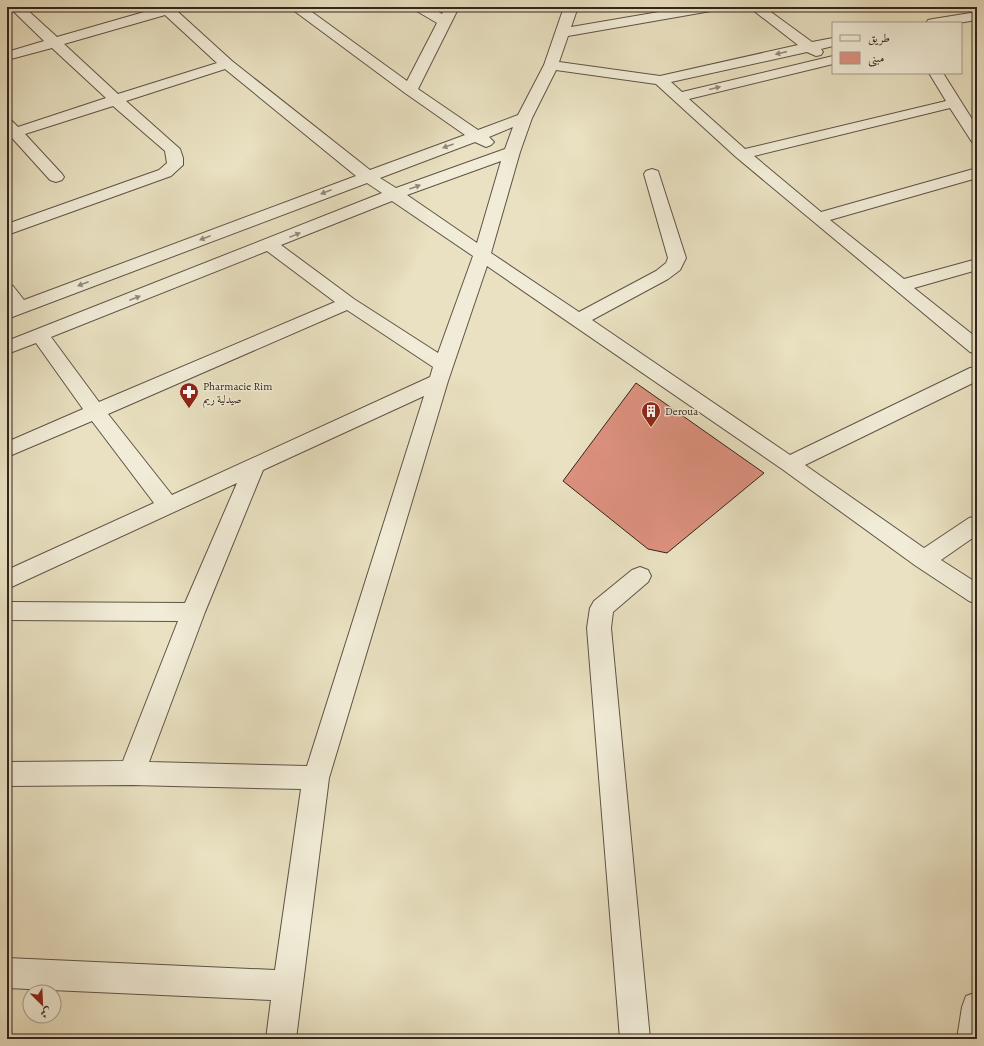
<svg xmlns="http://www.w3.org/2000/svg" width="984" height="1046" font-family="Alegreya,Amiri,serif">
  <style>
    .building { fill: #dd917f; stroke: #32241e }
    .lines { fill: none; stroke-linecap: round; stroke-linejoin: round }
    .street-casing { stroke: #605347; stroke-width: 2 }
    .street { fill: #f1ecd7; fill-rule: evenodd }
    .oneway { fill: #92887a }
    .labels { text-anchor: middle; stroke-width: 3; stroke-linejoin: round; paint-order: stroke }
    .poi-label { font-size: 11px; fill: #32241e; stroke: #f1ecd7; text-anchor: start }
  </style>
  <rect width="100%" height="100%" fill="#e9e1c1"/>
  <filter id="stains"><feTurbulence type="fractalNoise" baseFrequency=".005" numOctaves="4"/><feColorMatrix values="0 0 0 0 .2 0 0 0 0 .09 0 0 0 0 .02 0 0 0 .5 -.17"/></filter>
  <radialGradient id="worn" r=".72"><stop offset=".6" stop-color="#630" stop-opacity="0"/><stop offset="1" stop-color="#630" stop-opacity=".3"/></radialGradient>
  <!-- building -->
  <path class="building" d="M636,383L764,473L667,553L648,549L563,481Z"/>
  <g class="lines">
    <!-- street casing -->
    <g class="street-casing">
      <path id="street" d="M9,7H24L57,37L158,8L157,7H185L183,10L177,11L232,61L370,170L465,135L405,93L289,7H305L407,81L437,23L415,10L413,7H430L442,14L445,7H459L418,89L478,130L518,115L544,65L564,7H578L571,27L688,7H718L716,10L711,11L568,36L559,62L660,76L798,45L749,7H764L812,42L833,38V46L821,49L823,52L821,55L816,56L807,52L671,82L682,92L833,56V64L689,99L745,149L946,101L929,73H943L977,127V144L972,142L950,108L754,156L821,212L977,168V178L830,220L904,279L977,259V270L914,288L977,338V354L970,352L736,157L656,84L556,70L532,118L520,152L491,253L579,312L656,271L666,263L668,258L644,174L646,171L652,169L658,171L686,258L680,270L668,279L592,320L790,455L970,368L977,367V381L805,465L924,548L969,518L977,516V535L941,560L977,583V604L969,601L916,566L782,469L487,266L448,381L329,778L296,1039H266L271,1000L7,988V958L275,970L301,789L132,785L7,786V762L123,761L178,621L7,620V602L185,603L237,483L7,589V570L154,503L92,421L7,457V442L83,409L36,343L7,354V341L382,193L367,183L7,319V306H10L7,302V284L13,286L24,300L356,176L225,69L126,101L180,149L183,158V165L171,176L7,235V224L159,170L167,163L165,151L113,106L25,134L62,174L64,177L62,180L56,182L50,180L12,138L7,140V119L12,121L18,127L106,98L52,48L7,60V52L44,41ZM165,15L217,63L118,94L64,44ZM513,127L505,149L396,188L380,178L475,142L486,147L491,145L494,142L489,137ZM501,161L477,243L407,195ZM392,201L473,256L438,353L354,299L281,245ZM267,251L335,302L99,402L51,337ZM347,310L433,367L430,377L172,495L108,414ZM424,396L307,766L149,762L205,612L263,470Z
        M977,12V20L958,23H926L928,20L933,19Z
        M640,567L648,570L651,576L648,582L613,612L611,628L650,1039H620L587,628L590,608L594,601L632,570Z
        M977,992V1039H957L962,1007L966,996Z"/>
    </g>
    <!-- street -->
    <use href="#street" class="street"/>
  </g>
  <!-- one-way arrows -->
  <defs><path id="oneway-solid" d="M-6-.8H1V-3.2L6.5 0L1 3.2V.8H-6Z"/></defs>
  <g class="oneway">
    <use href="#oneway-solid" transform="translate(781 53) rotate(167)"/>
    <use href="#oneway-solid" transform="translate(715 88) rotate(-14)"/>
    <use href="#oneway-solid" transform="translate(448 146) rotate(160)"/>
    <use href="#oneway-solid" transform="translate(415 187) rotate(-20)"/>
    <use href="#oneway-solid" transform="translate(326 192) rotate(159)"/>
    <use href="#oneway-solid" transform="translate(295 235) rotate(-22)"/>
    <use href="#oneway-solid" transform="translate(205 238) rotate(159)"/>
    <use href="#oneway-solid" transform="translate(83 284) rotate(159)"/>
    <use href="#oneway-solid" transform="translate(135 298) rotate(-21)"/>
  </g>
  <!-- icons -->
  <defs>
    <g id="pharmacy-pin" transform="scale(1)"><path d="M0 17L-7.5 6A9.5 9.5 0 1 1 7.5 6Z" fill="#8f2418" stroke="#f1ecd7"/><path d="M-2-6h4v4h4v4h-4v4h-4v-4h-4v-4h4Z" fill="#fff"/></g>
    <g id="building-pin" transform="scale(1)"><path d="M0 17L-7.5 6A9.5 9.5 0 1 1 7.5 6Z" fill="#8f2418" stroke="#f1ecd7"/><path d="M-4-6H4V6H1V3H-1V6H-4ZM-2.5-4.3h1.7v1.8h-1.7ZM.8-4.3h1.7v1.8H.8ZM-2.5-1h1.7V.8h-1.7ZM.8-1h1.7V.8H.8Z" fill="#fff"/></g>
  </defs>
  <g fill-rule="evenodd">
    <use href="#pharmacy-pin" x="189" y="392"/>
    <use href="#building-pin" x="651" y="411"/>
  </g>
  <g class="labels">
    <!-- poi labels -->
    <g class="poi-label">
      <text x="203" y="390">Pharmacie Rim<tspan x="203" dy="13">صيدلية ريم</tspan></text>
      <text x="665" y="415">Deroua</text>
    </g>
  </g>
  <!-- margin -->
  <rect width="984" height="1046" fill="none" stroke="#e9e1c1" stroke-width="24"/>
  <rect x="8" y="8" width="968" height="1030" fill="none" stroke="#32241e" stroke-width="2"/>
  <rect x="12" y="12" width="960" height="1022" fill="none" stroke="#32241e"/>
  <!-- legend -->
  <rect x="832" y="22" width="130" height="52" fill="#f1ecd7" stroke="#a59c8d"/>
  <rect x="840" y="35" width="20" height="6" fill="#f1ecd7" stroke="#a59c8d"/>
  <text x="868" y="42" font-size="12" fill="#32241e">طريق</text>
  <rect x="840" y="52" width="20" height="12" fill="#dd917f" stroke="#a59c8d"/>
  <text x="868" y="62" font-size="12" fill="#32241e">مبنى</text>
  <!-- north arrow -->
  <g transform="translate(42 1004) rotate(156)"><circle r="19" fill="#f1ecd7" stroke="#a59c8d"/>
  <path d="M0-3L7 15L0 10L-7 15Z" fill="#8f2418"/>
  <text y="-6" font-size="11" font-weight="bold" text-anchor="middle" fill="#32241e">ش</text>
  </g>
  <rect width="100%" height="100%" filter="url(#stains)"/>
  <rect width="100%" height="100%" fill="url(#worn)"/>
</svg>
